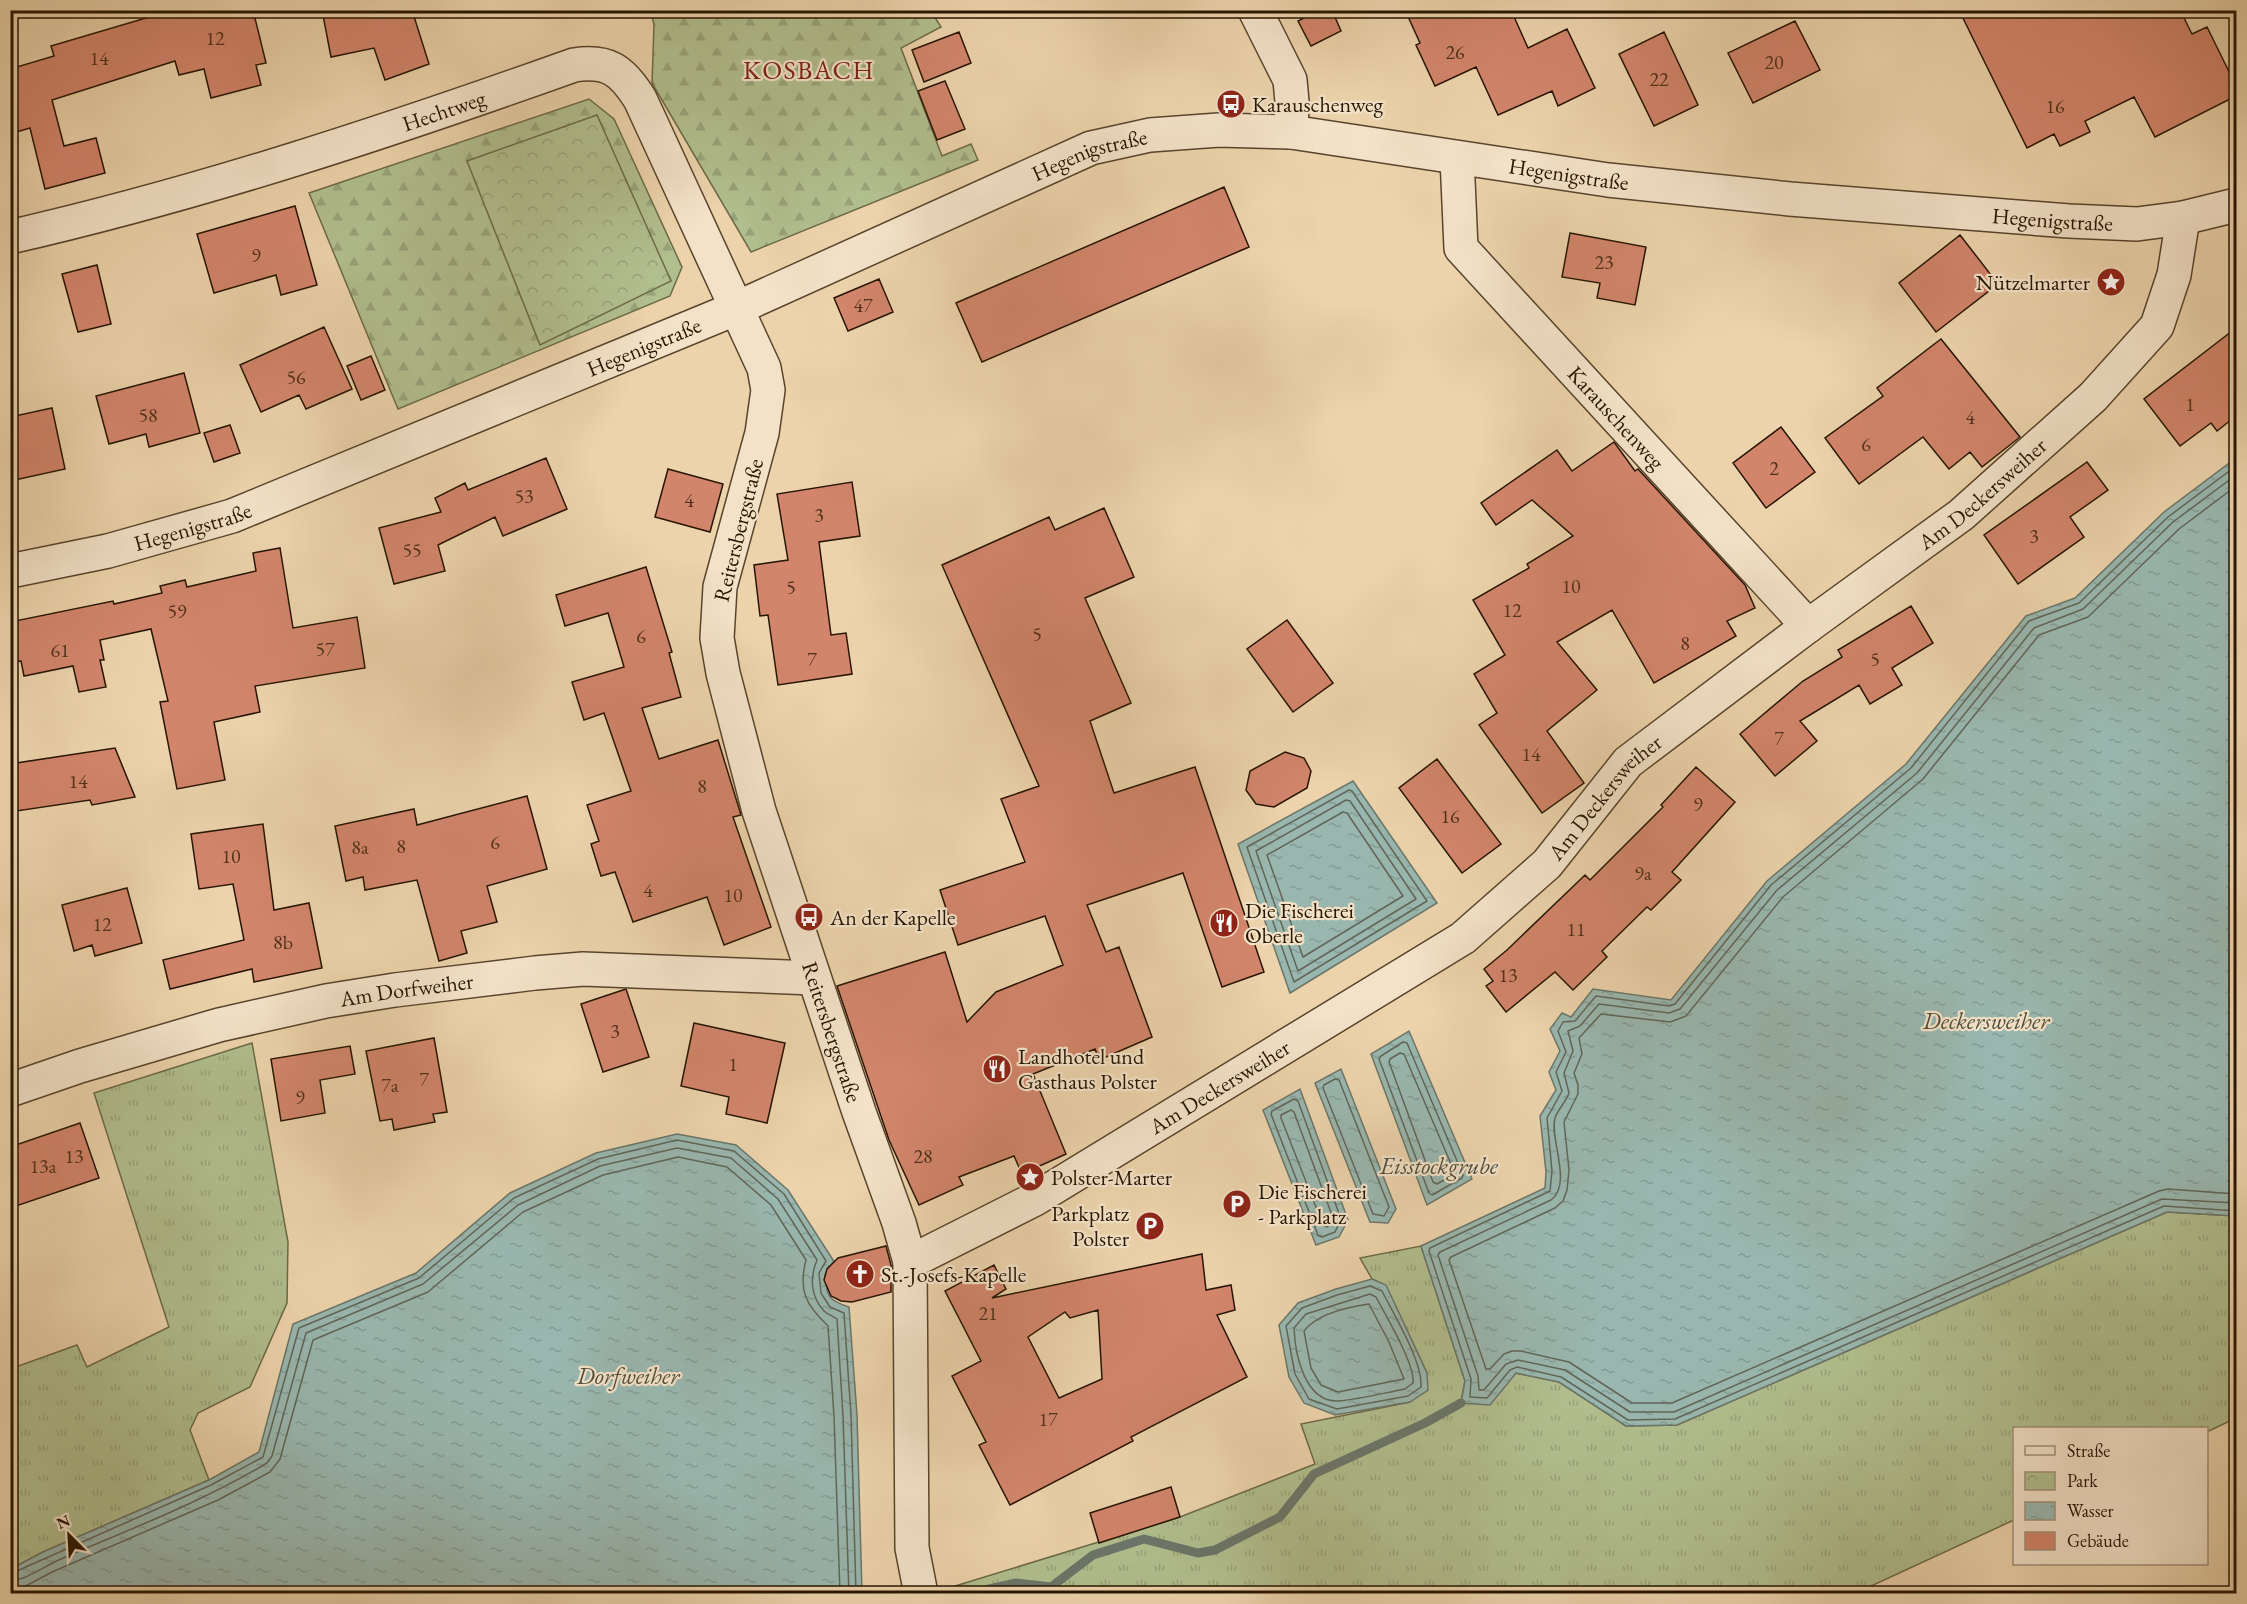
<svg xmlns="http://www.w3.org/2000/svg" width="2247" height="1604" font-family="'EB Garamond',serif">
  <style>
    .grass { fill: url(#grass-tufts); stroke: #6c6a47; stroke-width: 1.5 }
    .forest { fill: url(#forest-firs); stroke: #6c6a47; stroke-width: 1.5 }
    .park { fill: url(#park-crowns); stroke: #6c6a47; stroke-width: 1.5 }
    .water { fill: url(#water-ripples); stroke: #6b7669; stroke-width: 1.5 }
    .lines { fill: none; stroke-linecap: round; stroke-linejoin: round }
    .shore { stroke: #606658; stroke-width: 1.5 }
    .stream { stroke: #6b7669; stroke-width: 9 }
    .building { fill: #d2856b; stroke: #271500; stroke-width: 1.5; fill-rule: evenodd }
    .minor-casing { stroke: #58442b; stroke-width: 36 }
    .minor { stroke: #f3e2c8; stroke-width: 33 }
    .labels { text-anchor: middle; stroke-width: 4.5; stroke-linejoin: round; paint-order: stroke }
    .number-label { font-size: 20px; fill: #52311b }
    .poi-label { font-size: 22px; fill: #271500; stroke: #f3e2c8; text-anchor: start }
    .street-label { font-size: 22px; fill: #271500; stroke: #f3e2c8 }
    .water-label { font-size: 24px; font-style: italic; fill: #4f4e3d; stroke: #f3e2c8 }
    .quarter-label { font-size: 26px; letter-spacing: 1.5px; fill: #7a1f14; stroke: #f3e2c8 }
  </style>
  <defs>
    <pattern id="grass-tufts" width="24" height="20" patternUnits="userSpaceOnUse" patternTransform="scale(1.5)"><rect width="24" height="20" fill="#b1be8e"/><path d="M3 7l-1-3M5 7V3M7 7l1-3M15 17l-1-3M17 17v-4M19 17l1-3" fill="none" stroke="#98a279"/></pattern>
    <pattern id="forest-firs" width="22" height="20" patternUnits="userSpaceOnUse" patternTransform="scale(1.5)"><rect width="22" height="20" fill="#b1be8e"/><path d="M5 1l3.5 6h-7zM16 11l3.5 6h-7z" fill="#98a279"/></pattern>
    <pattern id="park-crowns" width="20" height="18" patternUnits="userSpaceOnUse" patternTransform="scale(1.5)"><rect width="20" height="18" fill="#b1be8e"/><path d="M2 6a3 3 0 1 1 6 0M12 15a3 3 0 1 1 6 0" fill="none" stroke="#98a279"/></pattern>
    <pattern id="water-ripples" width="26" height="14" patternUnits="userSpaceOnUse" patternTransform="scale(1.5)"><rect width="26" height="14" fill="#99b7af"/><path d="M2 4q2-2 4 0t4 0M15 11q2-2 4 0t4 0" fill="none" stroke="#849c95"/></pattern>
  </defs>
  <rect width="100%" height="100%" fill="#ecd3ab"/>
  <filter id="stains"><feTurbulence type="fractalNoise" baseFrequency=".00333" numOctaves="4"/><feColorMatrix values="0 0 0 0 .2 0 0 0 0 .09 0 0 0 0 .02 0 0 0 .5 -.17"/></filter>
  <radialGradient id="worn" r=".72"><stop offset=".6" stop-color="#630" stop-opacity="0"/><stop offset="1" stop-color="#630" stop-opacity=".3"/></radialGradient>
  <!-- grass -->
  <path class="grass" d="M252,1043L288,1242L287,1303L250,1387L198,1413L190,1430L209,1480L43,1552L11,1569L10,1369L77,1345L87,1367L169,1327L94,1093Z
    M2167,1212L2236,1216V1418L2207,1432L2206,1428H2014V1520L1856,1593L958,1594L952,1587L1180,1517L1315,1464L1301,1424L1410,1402L1427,1373L1386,1286L1372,1279L1360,1258L1421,1246L1465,1381L1461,1402L1490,1404L1515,1373L1559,1382L1626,1426L1677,1425Z"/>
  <!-- forest -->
  <path class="forest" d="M651,11H931L941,27L901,48L942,156L971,144L978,160L751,252L652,83L654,25Z
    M589,99L614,119L682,267L670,296L398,409L309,193Z"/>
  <!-- park -->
  <path class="park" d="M597,115L671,281L540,345L467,161Z"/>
  <!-- water -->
  <path class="water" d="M2236,458V1216L2167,1212L1677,1425L1626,1426L1559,1382L1516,1373L1490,1405L1461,1403L1465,1381L1421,1246L1545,1188L1546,1172L1540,1116L1556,1090L1549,1072L1560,1051L1550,1029L1562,1013L1571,1017L1593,989L1671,1000L1767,881L1906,764L2026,616L2075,598L2164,512Z
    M1353,781L1437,903L1290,993L1238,844Z
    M1409,1031L1472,1179L1427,1205L1371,1054Z
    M1341,1069L1396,1209L1388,1223L1370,1222L1315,1083Z
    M1300,1089L1348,1220L1339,1237L1316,1245L1263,1110Z
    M677,1134L736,1145L788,1190L835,1263L825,1274C827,1296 827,1300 849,1307L857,1415L862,1593L11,1594V1569L43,1552L209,1480L259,1452L293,1324L416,1273L510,1193L596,1153Z
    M1372,1279L1386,1285L1427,1373L1428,1390L1410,1402L1335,1415L1304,1403L1289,1377L1279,1325L1298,1303L1336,1289Z"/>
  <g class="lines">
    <!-- shore -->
    <path class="shore" d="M2236,466L2168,517L2079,603L2029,621L1911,768L1771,885L1675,1004L1669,1006L1596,996L1575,1021L1563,1022L1558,1031L1566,1052L1556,1072L1562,1091L1547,1118L1552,1171L1550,1191L1430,1248L1429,1251L1471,1379L1470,1397L1487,1398L1510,1370L1517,1367L1561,1377L1628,1420L1675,1419L2164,1206L2236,1211
      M2236,475L2173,522L2083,609L2034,628L1917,773L1777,890L1680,1009L1669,1013L1599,1004L1580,1026L1568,1031L1573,1051L1564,1073L1569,1093C1566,1102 1558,1109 1555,1118C1549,1138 1573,1184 1551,1200L1440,1252L1438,1255L1478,1376L1479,1390H1484L1506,1364L1518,1360L1565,1370L1630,1412H1674L2162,1199L2236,1203
      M2236,486L2179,529L2088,617L2039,635L1923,779L1783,897L1686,1016L1670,1022L1601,1014L1579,1038L1582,1054L1574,1073L1578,1085V1094L1564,1122L1569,1170L1567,1190L1563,1201L1555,1208L1451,1257L1449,1260L1486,1369H1490L1504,1354L1512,1351H1521L1569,1362L1632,1403H1672L2159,1191L2168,1189L2236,1194
      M1349,790L1352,791L1427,901L1294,982L1247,847Z
      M1346,800L1350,801L1416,899L1298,971L1256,851Z
      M1343,812L1347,813L1403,896L1303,957L1267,855Z
      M1403,1042L1407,1043L1463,1175L1462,1178L1432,1195L1429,1193L1379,1059L1381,1056Z
      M1400,1053L1404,1054L1454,1171L1453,1175L1437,1184L1433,1182L1389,1062L1390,1059Z
      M1335,1079L1339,1080L1389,1207L1384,1216L1373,1214L1323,1088L1324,1085Z
      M1294,1099L1298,1101L1341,1219L1335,1232L1322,1237L1318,1235L1271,1114L1272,1111Z
      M1291,1110L1294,1112L1333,1218L1330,1225L1327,1227L1323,1225L1281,1118V1115Z
      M1370,1286L1382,1291C1394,1315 1423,1362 1421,1387L1408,1396L1337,1409L1309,1399L1295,1374L1286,1326L1302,1308L1337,1295Z
      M1370,1294L1376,1297C1386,1316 1415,1364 1413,1383L1405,1389C1384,1393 1361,1399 1339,1401C1305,1403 1295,1355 1294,1328L1306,1314Z
      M1369,1304L1389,1342L1404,1379L1338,1392L1321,1385L1311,1368L1304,1331C1317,1314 1348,1307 1369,1304Z
      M10,1574L211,1485L263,1457L299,1328L419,1278L514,1198L598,1159L677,1140L734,1151L784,1194L826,1261L819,1273L821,1293L830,1307L844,1313L851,1415L856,1594
      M10,1581C27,1580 46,1565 61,1559C130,1529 202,1502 267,1463L272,1456L306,1333L423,1284L518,1205L600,1166L677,1148L731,1158L778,1199L817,1260C810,1277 810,1296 824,1311C828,1315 833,1316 837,1319L843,1416L849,1594
      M10,1590L22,1588L52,1572L218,1500L270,1472L280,1459L313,1340L428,1292L523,1212L603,1175L678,1157L727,1167L771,1205L806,1260C798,1291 806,1305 828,1326L834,1416L840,1594"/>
    <!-- stream -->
    <path class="stream" d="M972,1593L1016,1583L1051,1587L1093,1555L1144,1539L1198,1553L1215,1550L1280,1517L1314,1474L1425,1423L1461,1403"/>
  </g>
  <!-- building -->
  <path class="building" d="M173,10H253L266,63L256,65L261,85L211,98L204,69L179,75L175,61L52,100L64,146L96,138L105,173L45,189L30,128L10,134V69L54,56L51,46Z
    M322,10H412L429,64L385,80L374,48L331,57Z
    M1318,10H1332L1341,31L1311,46L1298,21Z
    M1405,10H1511L1528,48L1567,29L1595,88L1558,106L1552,91L1498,115L1476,67L1435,86L1416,45L1420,43Z
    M1959,10H2180L2192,34L2207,27L2236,86V96L2155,137L2134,97L2085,121L2090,132L2060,146L2054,134L2027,148Z
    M1795,21L1820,70L1753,103L1728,53Z
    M959,32L971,63L924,82L912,50Z
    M1664,32L1698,105L1654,126L1619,54Z
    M945,81L965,129L937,140L918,91Z
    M1224,187L1249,247L982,362L956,303Z
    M295,206L317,285L281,295L276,275L214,293L197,234Z
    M1570,233L1646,247L1635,305L1597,298L1600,283L1562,277Z
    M1960,235L1998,284L1936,332L1899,283Z
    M97,265L111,324L78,332L62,274Z
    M879,279L893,312L848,331L834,298Z
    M324,327L352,389L306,409L299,395L261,412L240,365Z
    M2236,328V416L2217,431L2211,423L2180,446L2144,399Z
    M1941,339L2020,437L1982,467L1970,452L1949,469L1923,437L1859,484L1825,438L1883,396L1877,388Z
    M371,356L385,390L361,400L347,366Z
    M184,373L200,433L149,447L146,434L109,444L96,396Z
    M52,408L65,469L10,481V417Z
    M230,425L240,453L214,462L204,433Z
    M1781,427L1815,472L1766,508L1733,463Z
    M1614,442L1635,471L1638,469L1745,585L1755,608L1727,621L1736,636L1654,683L1612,610L1557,642L1597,690L1547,731L1584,783L1542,813L1479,725L1497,713L1474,674L1505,655L1473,600L1529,568L1527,564L1573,536L1532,500L1496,525L1481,503L1557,450L1572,471Z
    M546,458L567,509L503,536L495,517L438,545L445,571L394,584L379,528L441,512L435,498L465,483L468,490Z
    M2087,462L2108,490L2070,517L2084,537L2018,584L1984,535Z
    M668,469L723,484L710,532L655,517Z
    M852,482L860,536L819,542L831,635L846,633L852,674L778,685L768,615L760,616L754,565L788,560L777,494Z
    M1104,508L1134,577L1085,598L1131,703L1090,721L1114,793L1195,767L1264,972L1222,987L1183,873L1087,905L1106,952L1119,947L1152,1037L1099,1060L1095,1049L1033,1074L1066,1154L1022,1174L1014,1156L959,1177L963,1185L919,1205L889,1140L837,986L945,952L967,1022L996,992L1063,965L1045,916L958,945L940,890L1025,862L1001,799L1039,786L942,565L1049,517L1055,530Z
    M280,548L293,628L357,617L365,668L255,686L260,712L214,722L225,780L177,789L160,702L168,701L151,629L100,640L104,660H100L106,687L79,692L73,666L24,676L21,661L10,662V622L113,601L114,604L162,593L160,586L185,580L187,587L256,571L253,553Z
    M646,567L672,652L669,653L681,697L642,708L659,759L718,740L741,815L733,817L771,927L724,945L707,897L633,922L615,872L601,876L591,844L599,841L587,805L631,791L604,713L584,720L572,682L624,667L608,613L565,626L556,595Z
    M1911,606L1933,643L1892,668L1902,685L1870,704L1859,685L1800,721L1817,741L1775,776L1740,734L1803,681L1842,657L1838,650Z
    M1287,620L1333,683L1293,712L1247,649Z
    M115,748L135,797L92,805L90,800L10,812V764Z
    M1285,752L1304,758L1311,771L1307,788L1274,807L1256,804L1246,790L1250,771Z
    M1437,759L1501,844L1462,873L1399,788Z
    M1696,767L1735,802L1672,872L1681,880L1651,910L1647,907L1602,951L1607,957L1573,990L1555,972L1506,1012L1486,986L1493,981L1484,969L1507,950L1585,875L1590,880L1663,807L1661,805Z
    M527,796L547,869L487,886L497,922L461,931L467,953L439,961L417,880L365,890L363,877L346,881L335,826L414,809L417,825Z
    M263,824L274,910L309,903L322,968L254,982L252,969L170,989L163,960L244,940L233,884L199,889L191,834Z
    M127,888L142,943L95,956L92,945L74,951L62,905Z
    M626,989L649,1057L603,1072L581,1004Z
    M694,1023L785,1043L767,1123L726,1114L729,1097L681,1086Z
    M434,1038L447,1112L433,1114L435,1122L394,1130L392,1119L380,1121L366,1051Z
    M350,1046L355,1074L320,1080L325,1113L281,1121L271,1059Z
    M80,1123L99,1178L10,1208V1147Z
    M886,1246L891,1265V1292L852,1302L841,1301L831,1296L824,1280L827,1269L838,1258Z
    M1202,1254L1206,1290L1231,1285L1235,1310L1217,1315L1247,1377L1131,1437L1133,1441L1010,1505L979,1445L986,1442L952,1376L981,1361L945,1291L994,1265L1006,1289L992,1298ZM1098,1310L1102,1379L1059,1398L1028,1337L1065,1312L1070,1318Z
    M1171,1487L1180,1517L1099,1543L1090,1513Z"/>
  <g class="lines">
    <!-- minor casing -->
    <g class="minor-casing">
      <g id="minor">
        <path d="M1255,10L1290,80L1292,102L1291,132"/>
        <path id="s1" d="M1457,158L1461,248L1808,626"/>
        <path id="s2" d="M10,237C202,193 389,131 574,65C608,60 622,70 640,99L764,368L768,390L762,433L720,587L717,638L723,673L759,811L859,1112L899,1223L910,1262L912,1548L921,1594"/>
        <path id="s3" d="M10,571L108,551L232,516L737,308L1091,148L1150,135L1219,130L1291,132L1608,180L1790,199L2069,221L2137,224L2183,218L2236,205"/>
        <path id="s4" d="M10,1090L80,1066L219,1025L326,1001L395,990L535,973L583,969L814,978"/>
        <path id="s5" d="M910,1262L1035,1199L1463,938L1547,864L1628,762L1808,626L1961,515L2093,397L2157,326L2174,275L2183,218"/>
      </g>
    </g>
    <!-- minor -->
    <use href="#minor" class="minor"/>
  </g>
  <!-- icons -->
  <defs>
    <g id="bus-disc" transform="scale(1.5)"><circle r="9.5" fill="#8f2418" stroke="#f3e2c8"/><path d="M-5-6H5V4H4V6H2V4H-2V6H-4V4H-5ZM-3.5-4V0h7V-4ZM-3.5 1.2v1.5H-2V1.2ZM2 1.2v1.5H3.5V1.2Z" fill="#fff"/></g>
    <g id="sight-disc" transform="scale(1.5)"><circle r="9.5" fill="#8f2418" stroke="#f3e2c8"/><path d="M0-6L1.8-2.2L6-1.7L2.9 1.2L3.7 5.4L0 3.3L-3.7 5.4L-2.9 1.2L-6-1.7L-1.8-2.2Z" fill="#fff"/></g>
    <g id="restaurant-disc" transform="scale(1.5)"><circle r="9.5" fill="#8f2418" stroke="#f3e2c8"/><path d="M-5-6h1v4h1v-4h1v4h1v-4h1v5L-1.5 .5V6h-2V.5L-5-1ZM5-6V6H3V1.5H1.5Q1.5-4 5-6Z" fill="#fff"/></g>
    <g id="parking-disc" transform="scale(1.5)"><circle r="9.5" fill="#8f2418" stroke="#f3e2c8"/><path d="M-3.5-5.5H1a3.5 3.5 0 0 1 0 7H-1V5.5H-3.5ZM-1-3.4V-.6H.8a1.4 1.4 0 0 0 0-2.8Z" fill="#fff"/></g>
    <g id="church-disc" transform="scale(1.5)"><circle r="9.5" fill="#8f2418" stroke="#f3e2c8"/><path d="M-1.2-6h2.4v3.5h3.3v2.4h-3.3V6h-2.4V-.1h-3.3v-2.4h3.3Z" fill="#fff"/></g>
  </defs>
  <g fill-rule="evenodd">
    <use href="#bus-disc" x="1231" y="104"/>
    <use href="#sight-disc" x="2111" y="282"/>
    <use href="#bus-disc" x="809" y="917"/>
    <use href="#restaurant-disc" x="1224" y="923"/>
    <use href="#restaurant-disc" x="997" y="1069"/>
    <use href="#sight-disc" x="1030" y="1177"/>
    <use href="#parking-disc" x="1237" y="1204"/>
    <use href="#parking-disc" x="1150" y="1226"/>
    <use href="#church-disc" x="860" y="1274"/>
  </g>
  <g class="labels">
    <!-- number labels -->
    <g class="number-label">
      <text x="215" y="45">12</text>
      <text x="1455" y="59">26</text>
      <text x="99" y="65">14</text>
      <text x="1774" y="69">20</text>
      <text x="1659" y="86">22</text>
      <text x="2055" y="113">16</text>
      <text x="256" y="262">9</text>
      <text x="1604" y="269">23</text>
      <text x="863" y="312">47</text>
      <text x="296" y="384">56</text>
      <text x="2190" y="411">1</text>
      <text x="148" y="422">58</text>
      <text x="1970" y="424">4</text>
      <text x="1866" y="451">6</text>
      <text x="1774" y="475">2</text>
      <text x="524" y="503">53</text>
      <text x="689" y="507">4</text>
      <text x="819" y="522">3</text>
      <text x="2034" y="543">3</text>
      <text x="412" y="557">55</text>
      <text x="1571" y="593">10</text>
      <text x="791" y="594">5</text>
      <text x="1512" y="617">12</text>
      <text x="177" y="618">59</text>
      <text x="1037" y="641">5</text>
      <text x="641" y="643">6</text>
      <text x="1685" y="650">8</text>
      <text x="325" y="656">57</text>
      <text x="60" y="657">61</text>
      <text x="812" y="666">7</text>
      <text x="1875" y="666">5</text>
      <text x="1779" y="745">7</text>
      <text x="1531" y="761">14</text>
      <text x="78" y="788">14</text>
      <text x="702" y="793">8</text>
      <text x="1698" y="811">9</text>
      <text x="1450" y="823">16</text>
      <text x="495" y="849">6</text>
      <text x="401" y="853">8</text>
      <text x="360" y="854">8a</text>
      <text x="231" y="863">10</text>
      <text x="1643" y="880">9a</text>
      <text x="648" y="897">4</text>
      <text x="733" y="902">10</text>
      <text x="102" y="931">12</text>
      <text x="1576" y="936">11</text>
      <text x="283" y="949">8b</text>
      <text x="1508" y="982">13</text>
      <text x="615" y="1038">3</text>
      <text x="733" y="1071">1</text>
      <text x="424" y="1086">7</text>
      <text x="390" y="1092">7a</text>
      <text x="300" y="1104">9</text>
      <text x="74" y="1163">13</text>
      <text x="923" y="1163">28</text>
      <text x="43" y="1173">13a</text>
      <text x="988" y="1320">21</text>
      <text x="1048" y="1426">17</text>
    </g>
    <!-- poi labels -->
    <g class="poi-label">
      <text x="1252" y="112">Karauschenweg</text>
      <text x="2090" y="290" text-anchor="end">Nützelmarter</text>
      <text x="1245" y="918">Die Fischerei<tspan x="1245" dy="25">Oberle</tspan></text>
      <text x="830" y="925">An der Kapelle</text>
      <text x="1018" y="1064">Landhotel und<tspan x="1018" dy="25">Gasthaus Polster</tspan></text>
      <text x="1051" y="1185">Polster-Marter</text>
      <text x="1258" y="1199">Die Fischerei<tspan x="1258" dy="25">- Parkplatz</tspan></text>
      <text x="1129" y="1221" text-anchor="end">Parkplatz<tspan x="1129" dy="25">Polster</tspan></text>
      <text x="881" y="1282">St.-Josefs-Kapelle</text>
    </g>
    <!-- street labels -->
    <g class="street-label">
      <text dy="8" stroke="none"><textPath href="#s2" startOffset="452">Hechtweg</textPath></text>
      <text dy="8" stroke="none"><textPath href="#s3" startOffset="1160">Hegenigstraße</textPath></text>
      <text dy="8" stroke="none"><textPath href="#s3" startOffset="1646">Hegenigstraße</textPath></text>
      <text dy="8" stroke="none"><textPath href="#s3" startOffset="2132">Hegenigstraße</textPath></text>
      <text dy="8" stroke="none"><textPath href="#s3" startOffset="674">Hegenigstraße</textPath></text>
      <text dy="8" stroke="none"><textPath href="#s1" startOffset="320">Karauschenweg</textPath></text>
      <text dy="8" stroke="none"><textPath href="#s5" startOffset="1328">Am Deckersweiher</textPath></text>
      <text dy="8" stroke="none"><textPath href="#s3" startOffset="188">Hegenigstraße</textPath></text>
      <text transform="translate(738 530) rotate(-76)" y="8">Reitersbergstraße</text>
      <text dy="8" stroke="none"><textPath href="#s5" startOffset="842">Am Deckersweiher</textPath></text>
      <text dy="8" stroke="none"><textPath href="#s4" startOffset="410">Am Dorfweiher</textPath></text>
      <text dy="8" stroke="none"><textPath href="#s2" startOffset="1654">Reitersbergstraße</textPath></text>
      <text dy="8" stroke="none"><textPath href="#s5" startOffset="356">Am Deckersweiher</textPath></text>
    </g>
    <!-- water labels -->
    <g class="water-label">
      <text x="1986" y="1029">Deckersweiher</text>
      <text x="1439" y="1174">Eisstockgrube</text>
      <text x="628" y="1384">Dorfweiher</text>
    </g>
    <!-- quarter labels -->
    <g class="quarter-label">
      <text x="809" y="79">KOSBACH</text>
    </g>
  </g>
  <!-- margin -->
  <rect width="2247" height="1604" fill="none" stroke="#ecd3ab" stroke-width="36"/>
  <rect x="12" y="12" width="2223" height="1580" fill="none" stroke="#271500" stroke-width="3"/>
  <rect x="18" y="18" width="2211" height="1568" fill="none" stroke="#271500" stroke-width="1.5"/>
  <!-- legend -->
  <rect x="2013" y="1427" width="195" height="138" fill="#f3e2c8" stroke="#a19078" stroke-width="1.5"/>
  <rect x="2025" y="1446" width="30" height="9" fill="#f3e2c8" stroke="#a19078" stroke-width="1.5"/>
  <text x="2067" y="1457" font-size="18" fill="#271500">Straße</text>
  <rect x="2025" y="1472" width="30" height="18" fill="url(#park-crowns)" stroke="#a19078" stroke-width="1.5"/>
  <text x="2067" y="1487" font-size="18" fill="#271500">Park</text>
  <rect x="2025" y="1502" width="30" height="18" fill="url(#water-ripples)" stroke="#a19078" stroke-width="1.5"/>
  <text x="2067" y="1517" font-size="18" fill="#271500">Wasser</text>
  <rect x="2025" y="1532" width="30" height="18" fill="#d2856b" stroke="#a19078" stroke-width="1.5"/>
  <text x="2067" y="1547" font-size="18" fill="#271500">Gebäude</text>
  <!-- north arrow -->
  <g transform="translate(69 1535) rotate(336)" stroke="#f3e2c8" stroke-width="4.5" paint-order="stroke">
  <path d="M0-4.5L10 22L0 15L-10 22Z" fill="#271500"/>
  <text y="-9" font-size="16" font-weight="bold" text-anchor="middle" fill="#271500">N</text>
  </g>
  <rect width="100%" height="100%" filter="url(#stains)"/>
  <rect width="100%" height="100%" fill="url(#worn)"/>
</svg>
